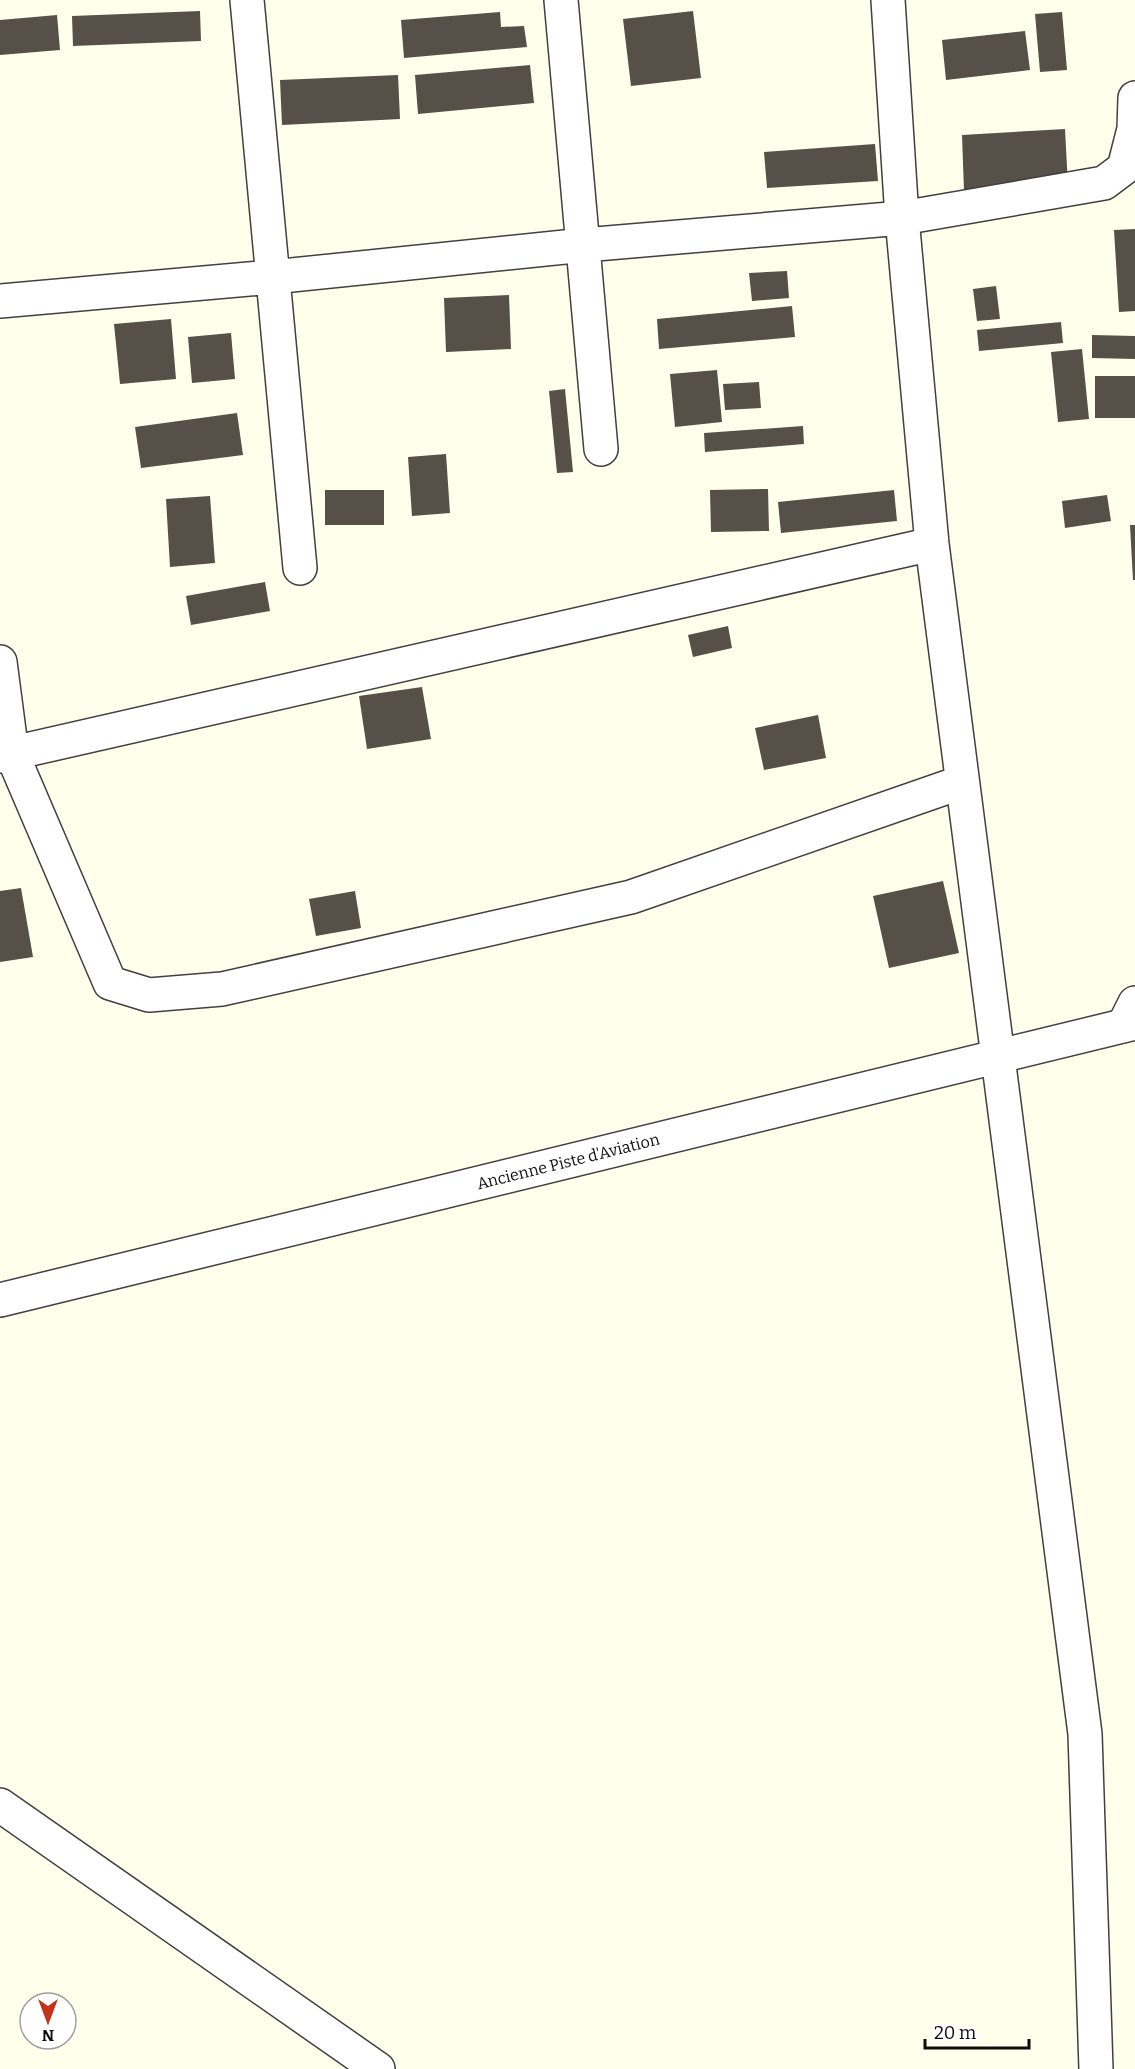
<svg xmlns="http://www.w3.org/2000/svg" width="1135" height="2069" font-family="Bitter,serif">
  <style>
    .building { fill: #565048 }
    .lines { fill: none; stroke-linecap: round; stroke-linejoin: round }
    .minor-casing { stroke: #404040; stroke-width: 36 }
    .tertiary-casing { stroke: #404040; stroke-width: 36 }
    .minor { stroke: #fff; stroke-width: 33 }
    .tertiary { stroke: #fff; stroke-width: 33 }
    .labels { text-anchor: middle; stroke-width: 6; stroke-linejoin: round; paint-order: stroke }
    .street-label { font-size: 16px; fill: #0d0d0d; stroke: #fff }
  </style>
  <rect width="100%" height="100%" fill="#ffffec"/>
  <!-- building -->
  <path class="building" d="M200,11L201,41L73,46L72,16Z
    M693,11L701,78L631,86L623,19Z
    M500,12L501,27L524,26L527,47L404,58L401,20Z
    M1062,12L1067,70L1040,72L1035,14Z
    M57,15L60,50L0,55V20Z
    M1025,31L1030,70L946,80L942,40Z
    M530,65L534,103L418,114L415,75Z
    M398,75L400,119L282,125L280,80Z
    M1065,129L1068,186L964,191L962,135Z
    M875,144L878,181L767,188L764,152Z
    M1135,229V311L1119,312L1114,230Z
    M787,271L789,298L752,301L749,273Z
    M996,286L1000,319L977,321L973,289Z
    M509,295L511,349L446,352L444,298Z
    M792,306L795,337L659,349L657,319Z
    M171,319L176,379L120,384L114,324Z
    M1061,322L1063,343L979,351L977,330Z
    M231,333L235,379L192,383L188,337Z
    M1092,335L1135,336V359L1092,358Z
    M1082,349L1089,419L1058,422L1051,352Z
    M717,370L722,422L675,427L670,374Z
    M1095,376H1135V418H1095Z
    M759,382L761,408L725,410L723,384Z
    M565,389L573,472L557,473L549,391Z
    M237,413L243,455L141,468L135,427Z
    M803,426L804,444L705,452L704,433Z
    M446,454L450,513L412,516L408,457Z
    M768,489L769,531L711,532L710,490Z
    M325,490H384V525H325Z
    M894,490L897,521L781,533L778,502Z
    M1107,495L1111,521L1065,528L1062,501Z
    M210,496L215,563L170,567L166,499Z
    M1130,525H1135V580H1133Z
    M265,582L270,611L191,625L186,596Z
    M728,626L732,648L693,657L688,635Z
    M422,687L431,739L367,749L359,696Z
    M818,715L826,758L764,770L755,728Z
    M943,881L959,953L889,968L873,896Z
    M21,888L33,957L0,962V891Z
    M355,891L361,928L316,936L309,899Z"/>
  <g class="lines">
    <!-- minor casing -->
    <g class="minor-casing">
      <path id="minor" d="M247,0L300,568
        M561,0L601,449
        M888,0L902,218L932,544L1085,1734L1096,2069
        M0,301L272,277L584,245L902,218L1104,183L1124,168L1134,129L1135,98
        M0,662L12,754L110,983L149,995L222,989L631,897L962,782
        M0,756L932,544
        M1124,1025L1135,1003
        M0,1805L378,2069"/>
    </g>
    <!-- tertiary casing -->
    <g class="tertiary-casing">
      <path id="tertiary" d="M0,1300L1135,1023"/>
    </g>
    <!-- minor -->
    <use href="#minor" class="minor"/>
    <!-- tertiary -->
    <use href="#tertiary" class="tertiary"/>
  </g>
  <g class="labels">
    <!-- street labels -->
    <g class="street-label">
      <text transform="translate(568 1161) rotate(-14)" y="6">Ancienne Piste d'Aviation</text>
    </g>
  </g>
  <!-- north arrow -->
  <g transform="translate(48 2021) rotate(180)"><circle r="28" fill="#ffffff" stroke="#9e9e9e" stroke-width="1.5"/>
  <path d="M0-4.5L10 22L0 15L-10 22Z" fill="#c7331a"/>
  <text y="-9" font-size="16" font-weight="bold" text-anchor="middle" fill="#0d0d0d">N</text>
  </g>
  <!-- scale -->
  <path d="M925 2039v9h104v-9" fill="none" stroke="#0d0d0d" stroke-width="3"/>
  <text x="934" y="2039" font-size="18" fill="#0d0d0d" stroke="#ffffff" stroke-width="4.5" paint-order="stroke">20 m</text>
</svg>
